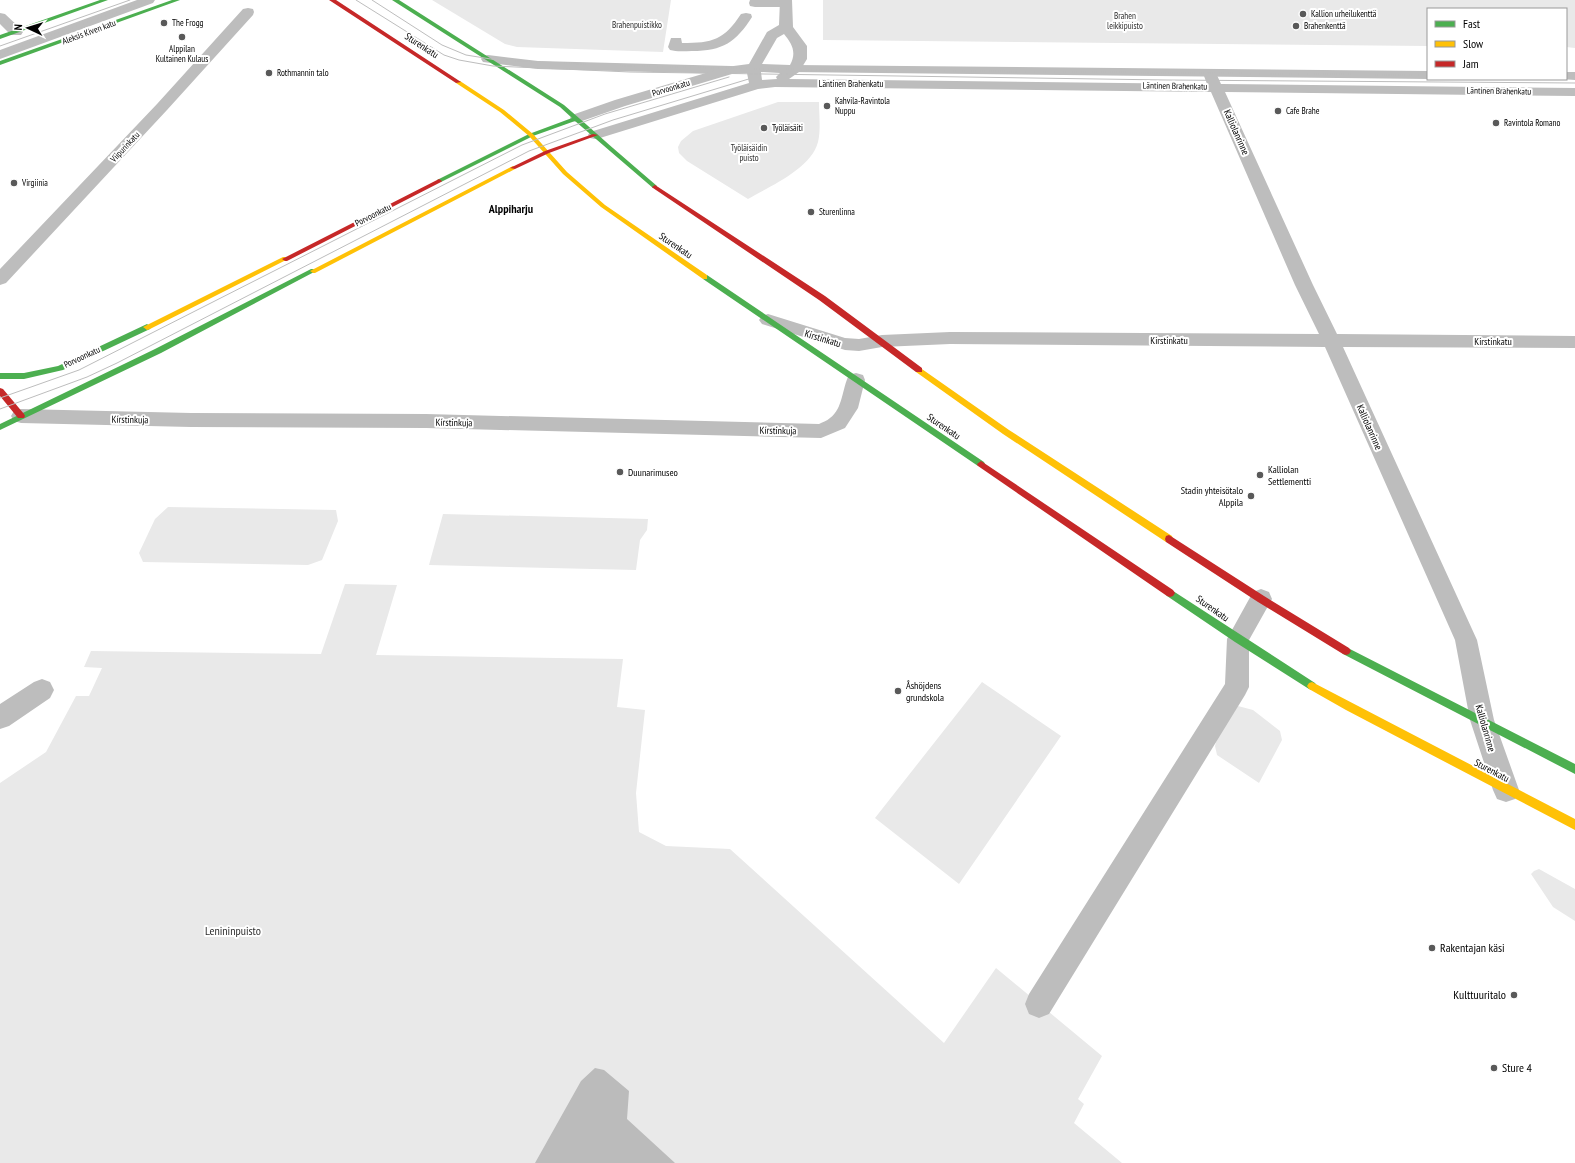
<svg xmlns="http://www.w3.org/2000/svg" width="1575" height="1163" font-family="'PT Sans Narrow',sans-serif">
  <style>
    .green { fill: #e9e9e9 }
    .water { fill: #bbb }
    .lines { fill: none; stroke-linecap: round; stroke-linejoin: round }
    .lane { fill: #bdbdbd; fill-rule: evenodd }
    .street { fill: #bdbdbd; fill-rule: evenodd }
    .fast { fill: #4caf50; fill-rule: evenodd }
    .slow { fill: #ffc107; fill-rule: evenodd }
    .jam { fill: #c62828; fill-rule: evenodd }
    .tram { stroke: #bdbdbd; stroke-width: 1 }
    .poi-dot { fill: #595959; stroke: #fff; stroke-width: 1.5 }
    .labels { text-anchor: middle; stroke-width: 4; stroke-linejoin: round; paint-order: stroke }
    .far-poi-label { font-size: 9px; fill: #000; stroke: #fff; text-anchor: start }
    .far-park-label { font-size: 9px; fill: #2e2e2e; stroke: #fff }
    .far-street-label { font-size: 9px; fill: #000; stroke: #fff }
    .street-label { font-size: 10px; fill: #000; stroke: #fff }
    .poi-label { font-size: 10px; fill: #000; stroke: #fff; text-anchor: start }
    .far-district-label { font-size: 12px; font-weight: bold; fill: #000; stroke: #fff }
    .near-park-label { font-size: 12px; fill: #2e2e2e; stroke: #fff }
    .near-poi-label { font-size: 12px; fill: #000; stroke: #fff; text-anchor: start }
  </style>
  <rect width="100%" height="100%" fill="#fff"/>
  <!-- green -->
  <path class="green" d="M432,0H671L663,52L517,47L505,44Z
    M823,0H1575V48L1566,47V9H1428V46L823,40Z
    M778,102H819C819,115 821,129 818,142C811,169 770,186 748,199L687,161L679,153L678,147L681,141L693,131Z
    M168,507L336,510L338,521L322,560L308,565L143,562L139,553L155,519Z
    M443,514L648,519L647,530L640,540L636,570L429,565Z
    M345,584L397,585L376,655L623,659L617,707L645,710L636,793L639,832L666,846L730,849L944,1043L996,968L1102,1056L1078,1099L1084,1104L1074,1123L1122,1163H0V783L46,752L76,696H89L102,668L84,667L91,651L321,654Z
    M982,682L1061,736L959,884L875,818Z
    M1238,706L1253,710L1280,731L1282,740L1259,783L1217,755L1215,746L1218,735Z
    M1539,869L1575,889V921L1553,907L1531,874L1534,871Z"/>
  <!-- water -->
  <path class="water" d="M595,1068L604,1070L629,1091L627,1119L675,1163H535L581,1081Z"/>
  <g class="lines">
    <!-- lane -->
    <path class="lane" d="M750,0H789L792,3L791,6L786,7H755L750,6L749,3Z
      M746,13L751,14L752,17C736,42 723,51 692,51C685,51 677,52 670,50L668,47L671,38H681L682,43C713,43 724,40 741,14Z
      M488,55L538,61L731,66L736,67L738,70L736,73L731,74L538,69L483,62L481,59L483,56Z
      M794,65L1428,71L1429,79L789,72L787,69L789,66Z
      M1566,72H1575V80L1561,79H1566Z
      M856,373L863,375L865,380L858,408L845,428L821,438L426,428L191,427L21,423L14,421L11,416L14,411L21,409L191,413L426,414L819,424C822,422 827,421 830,418C843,409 842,388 849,375Z
      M1261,589L1269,592L1272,599L1249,640V687L1245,695L1049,1014L1039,1018L1029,1014L1025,1004L1029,994L1225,684L1227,639L1253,592Z"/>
    <!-- street -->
    <path class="street" d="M137,0H155L153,3L0,59V50Z
      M780,0H792L793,27L807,46V59L799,72L789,79L1207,84L1204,76L1206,73L1211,72L1216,73L1221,84L1575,88V96L1225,92L1313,285L1337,334L1575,336V348L1343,347L1477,640L1494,720L1519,790L1515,799L1506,802L1497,799L1493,790L1470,720L1455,640L1325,347L950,344L882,347L859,351L845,350L762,324L759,320L762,316L768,314L845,338L859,339L882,335L950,332L1319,334L1295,285L1211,92L775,87L758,89L600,138L595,139L590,138L588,135L590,132L749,83L747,73L732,74L625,106L582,121L577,122L572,121L570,118L572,115L615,100L726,67L749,64L767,32L779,25ZM784,34C792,44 797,52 790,65L762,64L777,38ZM761,72L780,73L776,77L777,79L762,80Z
      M248,8L253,9L254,12L253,15L167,110L6,283L0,285V269L157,104L243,9Z
      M0,13L5,14L21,29L23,32L21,35H11L0,24Z
      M42,679L50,682L54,690L50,698L9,726L0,729V704L34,682Z"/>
    <!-- fast -->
    <path class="fast" d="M100,0H108L0,39V35Z
      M172,0H180L0,65V61Z
      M392,0H399L564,105C594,131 625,159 657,186V188H653L575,121L533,136L441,182H437V180L529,134L572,118L560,107Z
      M311,269H313L316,271L161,353L0,430V424L155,349Z
      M703,275H707L984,462L985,464L984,466H978L703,279Z
      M147,324L151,327L150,329L63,370L24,379H0V373H24L58,366Z
      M1170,589L1315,683L1317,686L1315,689L1312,690L1309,689L1235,642L1167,596L1165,593L1167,590Z
      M1346,647L1575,764V774L1343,654L1341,651L1343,648Z"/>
    <!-- slow -->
    <path class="slow" d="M456,81H460L504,110L533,134L567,172L605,205L707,275V279H703L601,207L563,174L529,136L500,112L456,83Z
      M513,166L515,167V169L315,273H313L310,271Z
      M283,257H285L288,259L150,329L147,330L143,327Z
      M919,367L1009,430L1172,536L1173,539L1172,542H1166L1003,434L916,372V368Z
      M1312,682L1575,819V830L1346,710L1309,689L1307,686L1309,683Z"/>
    <!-- jam -->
    <path class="jam" d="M329,0H336L461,82L456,83Z
      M593,134L598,135L549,153L515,169L510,168L545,151Z
      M439,179L442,181L441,182L287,261H285L282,259Z
      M655,185L825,296L922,368V372H916L819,300L653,188L652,187Z
      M0,388L3,389L24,414L25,416L24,418H18L0,396Z
      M981,461L1173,590L1175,593L1173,596L1170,597L1167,596L978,466L977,464Z
      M1169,535L1264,596L1349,648L1351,651L1349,654L1346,655L1343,654L1258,602L1166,542L1165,539L1166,536Z"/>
    <!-- tram -->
    <path class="tram" d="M356,0L444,55L459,60L493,66L630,72L1166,80L1575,83
      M372,0L442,45L466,55L497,60L632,66L824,70L1428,75
      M0,46L130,0
      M0,54L149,0
      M1566,76H1575
      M0,398L79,370L522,145L605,114L729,77
      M0,409L87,377L117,363L529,151L613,120L752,78"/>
  </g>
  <!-- markers -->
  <g class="poi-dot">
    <circle cx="1303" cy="14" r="4"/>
    <circle cx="164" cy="23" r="4"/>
    <circle cx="1296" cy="26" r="4"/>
    <circle cx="182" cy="37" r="4"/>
    <circle cx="269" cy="73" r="4"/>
    <circle cx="827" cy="106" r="4"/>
    <circle cx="1278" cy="111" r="4"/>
    <circle cx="1496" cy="123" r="4"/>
    <circle cx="764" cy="128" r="4"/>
    <circle cx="14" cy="183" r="4"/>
    <circle cx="811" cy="212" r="4"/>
    <circle cx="620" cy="472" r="4"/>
    <circle cx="1260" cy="475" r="4"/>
    <circle cx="1251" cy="496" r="4"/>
    <circle cx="898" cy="691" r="4"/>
    <circle cx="1432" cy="948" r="4"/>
    <circle cx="1514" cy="995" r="4"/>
    <circle cx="1494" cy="1068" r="4"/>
  </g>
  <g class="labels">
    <!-- far-poi labels -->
    <g class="far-poi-label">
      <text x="1311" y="17">Kallion urheilukenttä</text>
      <text x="172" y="26">The Frogg</text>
      <text x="1304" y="29">Brahenkenttä</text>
      <text x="182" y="52" text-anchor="middle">Alppilan<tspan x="182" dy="10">Kultainen Kulaus</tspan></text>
      <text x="277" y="76">Rothmannin talo</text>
      <text x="835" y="104">Kahvila-Ravintola<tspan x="835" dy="10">Nuppu</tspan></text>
      <text x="1286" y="114">Cafe Brahe</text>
      <text x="1504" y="126">Ravintola Romano</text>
      <text x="772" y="131">Työläisäiti</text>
      <text x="22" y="186">Virgiinia</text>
      <text x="819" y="215">Sturenlinna</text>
    </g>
    <!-- far-park labels -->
    <g class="far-park-label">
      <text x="1125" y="19">Brahen<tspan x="1125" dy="10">leikkipuisto</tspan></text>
      <text x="637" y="28">Brahenpuistikko</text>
      <text x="749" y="151">Työläisäidin<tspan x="749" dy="10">puisto</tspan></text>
    </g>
    <!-- far-street labels -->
    <g class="far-street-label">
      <text transform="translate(89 32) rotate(-20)" y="3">Aleksis Kiven katu</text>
      <text x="851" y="87">Läntinen Brahenkatu</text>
      <text transform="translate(1175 86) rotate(1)" y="3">Läntinen Brahenkatu</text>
      <text transform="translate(671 88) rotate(-17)" y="3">Porvoonkatu</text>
      <text transform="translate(1499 91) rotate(1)" y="3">Läntinen Brahenkatu</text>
      <text transform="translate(125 147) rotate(-47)" y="3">Viipurinkatu</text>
      <text transform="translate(373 215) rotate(-27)" y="3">Porvoonkatu</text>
      <text transform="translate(82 357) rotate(-25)" y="3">Porvoonkatu</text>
    </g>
    <!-- street labels -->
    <g class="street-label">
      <text transform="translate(422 45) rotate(33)" y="4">Sturenkatu</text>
      <text transform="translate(1237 132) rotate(66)" y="4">Kalliolanrinne</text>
      <text transform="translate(676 245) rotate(34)" y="4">Sturenkatu</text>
      <text transform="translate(823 338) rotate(17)" y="4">Kirstinkatu</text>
      <text x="1169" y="344">Kirstinkatu</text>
      <text x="1493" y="345">Kirstinkatu</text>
      <text transform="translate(130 419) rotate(1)" y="4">Kirstinkuja</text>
      <text transform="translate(454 422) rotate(1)" y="4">Kirstinkuja</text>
      <text transform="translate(944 426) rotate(34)" y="4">Sturenkatu</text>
      <text transform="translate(1370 427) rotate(66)" y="4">Kalliolanrinne</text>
      <text transform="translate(778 430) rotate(1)" y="4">Kirstinkuja</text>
      <text transform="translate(1213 608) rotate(35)" y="4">Sturenkatu</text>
      <text transform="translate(1486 728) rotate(74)" y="4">Kalliolanrinne</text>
      <text transform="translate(1492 770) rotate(28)" y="4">Sturenkatu</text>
    </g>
    <!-- poi labels -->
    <g class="poi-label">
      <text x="1268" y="473">Kalliolan<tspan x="1268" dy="12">Settlementti</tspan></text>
      <text x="628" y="476">Duunarimuseo</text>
      <text x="1243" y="494" text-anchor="end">Stadin yhteisötalo<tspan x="1243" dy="12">Alppila</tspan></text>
      <text x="906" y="689">Åshöjdens<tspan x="906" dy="12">grundskola</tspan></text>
    </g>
    <!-- far-district labels -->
    <g class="far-district-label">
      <text x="511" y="213">Alppiharju</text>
    </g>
    <!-- near-park labels -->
    <g class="near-park-label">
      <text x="233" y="935">Lenininpuisto</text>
    </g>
    <!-- near-poi labels -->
    <g class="near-poi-label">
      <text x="1440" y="952">Rakentajan käsi</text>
      <text x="1506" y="999" text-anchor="end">Kulttuuritalo</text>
      <text x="1502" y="1072">Sture 4</text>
    </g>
  </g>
  <!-- legend -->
  <rect x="1427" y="8" width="140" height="72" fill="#ffffff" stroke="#999999"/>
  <rect x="1435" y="21" width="20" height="6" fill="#4caf50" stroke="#999999"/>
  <text x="1463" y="28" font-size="12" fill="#000000">Fast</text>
  <rect x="1435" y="41" width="20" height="6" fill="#ffc107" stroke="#999999"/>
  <text x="1463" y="48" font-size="12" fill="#000000">Slow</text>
  <rect x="1435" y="61" width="20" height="6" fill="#c62828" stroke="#999999"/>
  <text x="1463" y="68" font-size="12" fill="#000000">Jam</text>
  <!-- north arrow -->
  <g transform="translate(28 28) rotate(274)" stroke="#ffffff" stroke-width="3" paint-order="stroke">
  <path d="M0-3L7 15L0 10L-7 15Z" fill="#000000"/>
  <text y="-6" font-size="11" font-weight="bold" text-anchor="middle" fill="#000000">N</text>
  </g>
</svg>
